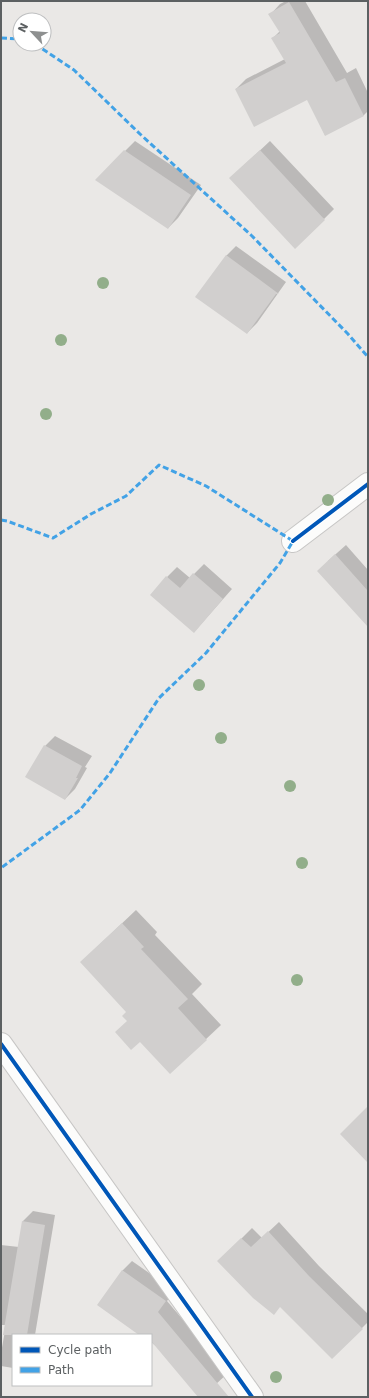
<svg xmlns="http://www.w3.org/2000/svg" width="369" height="1398" font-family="'DejaVu Sans',sans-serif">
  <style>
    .shadow { fill: #0003 }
    .building { fill: #d1cfce }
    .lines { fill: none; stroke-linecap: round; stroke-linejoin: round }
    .minor-casing { stroke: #c7c6c5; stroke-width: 24 }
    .minor { stroke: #fcfcfb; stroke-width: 22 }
    .quiet { stroke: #42a2e6; stroke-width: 3; stroke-dasharray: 6 3; stroke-linecap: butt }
    .cycleway-casing { stroke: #fff; stroke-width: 6 }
    .cycleway { stroke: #0057b8; stroke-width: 4 }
    .tree { fill: #92ae8a }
  </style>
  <rect width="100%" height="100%" fill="#eae8e6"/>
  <!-- shadow -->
  <path class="shadow" d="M286,1H305L347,73L356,68L368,93V111L364,115L325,135L308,99L236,89L246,79L285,59L273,38L280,31L270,15L280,4Z
    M135,141L201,185L178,218L168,228L125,151Z
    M270,141L334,209L324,219L241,168Z
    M236,246L286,282L257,323L247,333L226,256Z
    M346,545L368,570V625L328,561Z
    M204,564L232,589L194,632L167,577L177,567L190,578Z
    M55,736L92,756L85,767L87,768L75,789L65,799L45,746Z
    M136,910L157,932L155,935L202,984L192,994L221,1025L170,1073L128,1021V1012L96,948Z
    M33,1211L55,1215L35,1335H13V1368L1,1366V1353L6,1325H1V1245L19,1247L23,1221Z
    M279,1222L319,1266L368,1314V1322L332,1358L281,1306L219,1261L252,1228L262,1238Z
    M132,1261L175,1291L167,1301L228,1373L202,1397H200L157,1347L151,1342V1335H141L122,1271Z"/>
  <!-- building -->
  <path class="building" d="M289,2L336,82L345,78L364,116L325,136L307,100L254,127L235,89L286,63L271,38L280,33L268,14Z
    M124,150L191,195L168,229L95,180Z
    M260,150L325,220L295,249L229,178Z
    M226,255L279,294H276L247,334L195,297Z
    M335,554L368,591V627L317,571Z
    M193,573L223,599L194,633L150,595L166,576L180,588Z
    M44,745L82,766L76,778H78L65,800L25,777Z
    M122,923L144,947L141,949L188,999L178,1008L207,1040L170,1074L140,1042L131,1050L115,1032L127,1021L122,1016L126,1012L80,962Z
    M368,1106V1163L340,1134Z
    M22,1221L45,1225L27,1335H3Z
    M268,1231L309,1276L363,1329L332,1359L280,1307L274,1315L253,1298L217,1261L241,1238L251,1247Z
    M122,1270L166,1301L158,1312L229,1397H198L151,1341V1335H139L97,1305Z"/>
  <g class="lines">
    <!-- minor casing -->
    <g class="minor-casing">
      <path id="minor" d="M293,541L368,484
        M1,1044L252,1397"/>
    </g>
    <!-- minor -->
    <use href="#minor" class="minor"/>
    <!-- quiet -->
    <path class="quiet" d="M1,38L20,39
      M35,44L74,70L140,134L252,236L348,334L368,357
      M1,520L7,521L53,538L91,514L126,496L159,465L206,486L293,541L280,563L206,653L159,698L110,773L80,810L1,868"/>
    <!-- cycleway casing -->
    <g class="cycleway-casing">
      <path id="cycleway" d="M293,541L368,484
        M1,1044L252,1397"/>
    </g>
    <!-- cycleway -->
    <use href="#cycleway" class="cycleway"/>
  </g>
  <!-- trees -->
  <g class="tree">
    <circle cx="103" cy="283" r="6"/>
    <circle cx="61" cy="340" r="6"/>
    <circle cx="46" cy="414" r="6"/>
    <circle cx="328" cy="500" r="6"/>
    <circle cx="199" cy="685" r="6"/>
    <circle cx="221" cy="738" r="6"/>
    <circle cx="290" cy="786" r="6"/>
    <circle cx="302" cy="863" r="6"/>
    <circle cx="297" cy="980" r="6"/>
    <circle cx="276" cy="1377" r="6"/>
  </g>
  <!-- border -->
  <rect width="369" height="1398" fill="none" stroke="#5c6062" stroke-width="4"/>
  <!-- legend -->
  <rect x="12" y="1334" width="140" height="52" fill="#ffffff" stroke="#bebfc0"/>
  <rect x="20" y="1347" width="20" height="6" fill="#0057b8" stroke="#bebfc0"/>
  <text x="48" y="1354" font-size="12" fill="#5c6062">Cycle path</text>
  <rect x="20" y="1367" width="20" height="6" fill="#42a2e6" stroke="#bebfc0"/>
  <text x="48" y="1374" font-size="12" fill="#5c6062">Path</text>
  <!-- north arrow -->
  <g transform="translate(32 32) rotate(296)"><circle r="19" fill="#ffffff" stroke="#bebfc0"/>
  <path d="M0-3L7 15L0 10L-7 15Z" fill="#8e9090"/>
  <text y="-6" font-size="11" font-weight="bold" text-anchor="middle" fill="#5c6062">N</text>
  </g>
</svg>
